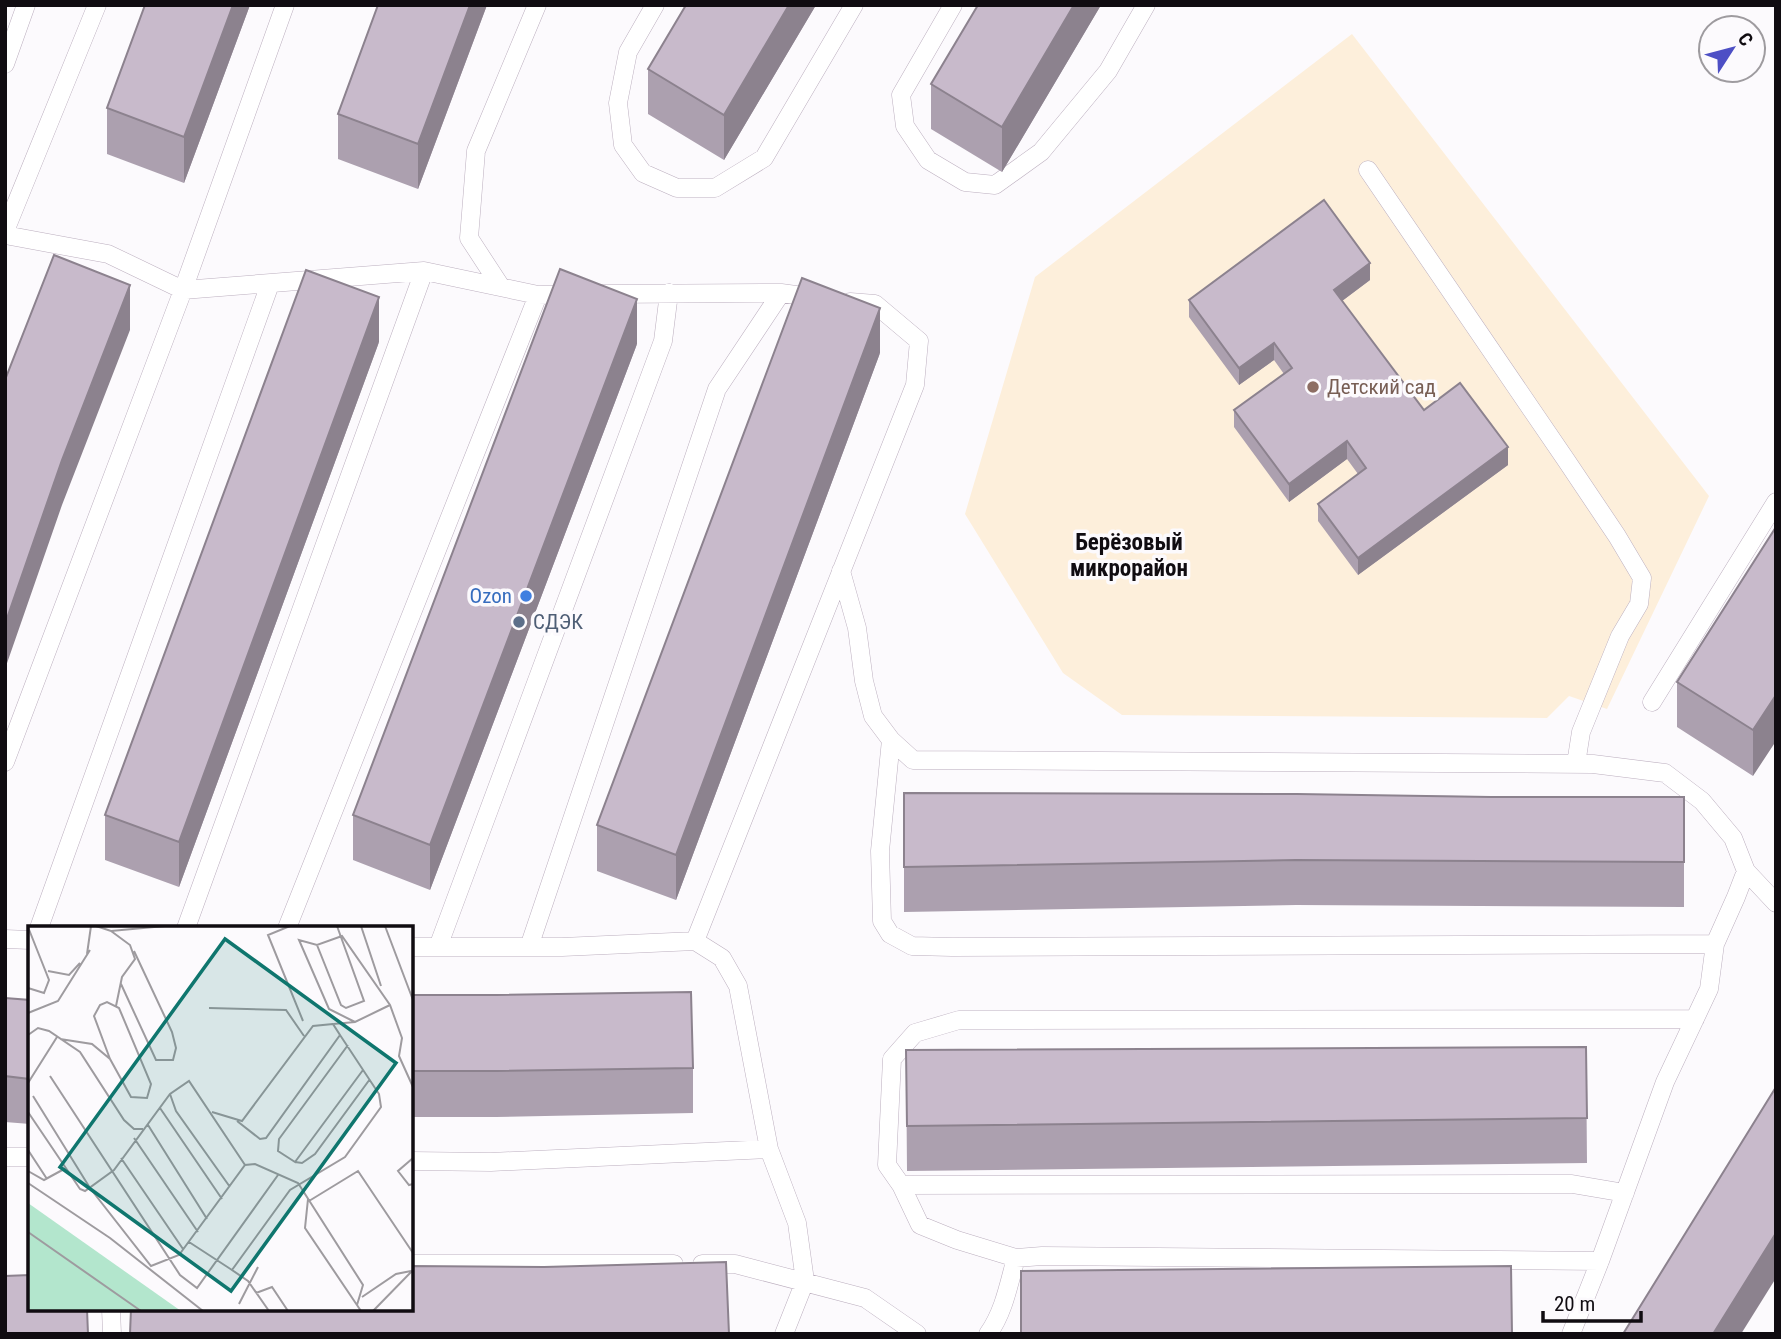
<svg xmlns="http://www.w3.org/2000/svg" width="1781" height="1339" font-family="'Roboto Condensed',sans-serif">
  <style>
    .education { fill: #fdefdb }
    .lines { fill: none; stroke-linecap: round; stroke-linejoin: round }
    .service-casing { stroke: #bcafbf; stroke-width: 19 }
    .service { stroke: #fff; stroke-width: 18 }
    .wall { fill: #aca0af }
    .shaded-wall { fill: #8c828e }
    .building { fill: #c8bacb; stroke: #8c828e; stroke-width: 2 }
    .education-dot { fill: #8d6e63; stroke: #fcfafd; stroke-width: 2.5 }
    .shop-dot { fill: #3f7fe0; stroke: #fcfafd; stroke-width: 2.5 }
    .service-dot { fill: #5c6f8a; stroke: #fcfafd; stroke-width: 2.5 }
    .labels { text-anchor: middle; stroke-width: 7; stroke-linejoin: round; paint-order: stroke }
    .education-label { font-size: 21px; fill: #785e54; stroke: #fcfafd; text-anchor: start }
    .shop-label { font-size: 21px; fill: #366cbe; stroke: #fcfafd; text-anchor: end }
    .service-label { font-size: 21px; fill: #4e5e75; stroke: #fcfafd; text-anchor: start }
    .neighbourhood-label { font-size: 23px; font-weight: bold; fill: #100c11; stroke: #fcfafd }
    .inset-road { fill: none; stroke: #9e9b9f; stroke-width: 2 }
    .view { fill: #0f766e; fill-opacity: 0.15; stroke: #0f766e; stroke-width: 3.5 }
    .inset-edge { fill: none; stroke: #100c11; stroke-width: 3.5 }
  </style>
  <rect width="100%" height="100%" fill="#fcfafd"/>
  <!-- education -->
  <path class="education" d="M1352,34L1709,496L1607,709L1569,696L1547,718L1122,715L1063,673L965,514L1035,277Z"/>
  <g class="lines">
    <!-- service casing -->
    <g class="service-casing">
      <path id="service" d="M655,5L628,52L618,103L623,145L643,173L677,188H715L764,158L854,5
        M953,5L901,95L905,126L928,160L965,182L995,185L1041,152L1108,71L1146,5
        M5,64L26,5
        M1368,170L1566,460L1617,536L1642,578L1639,604L1620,636L1581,732L1576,764
        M5,231L97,5
        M5,235L108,254L183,290L424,271L538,295L574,294
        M501,287L469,238L476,151L537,5
        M602,294L781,293L818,298
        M841,571L857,628L864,681L873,716L891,740L913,760L1593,764L1665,773L1702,801L1733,838L1746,871
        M1652,702L1776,502
        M891,740L880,851L882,921L890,934L912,946L952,947L1715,944L1736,897L1746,871L1776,903
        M5,762L183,290L285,5
        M39,928L270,284
        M186,928L424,271
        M287,928L538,295
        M5,939L30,940
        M695,941L915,385L919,341L875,304L850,302
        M411,947H562L695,941L722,958L738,986L769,1149L797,1223L805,1281L784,1334
        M438,947L663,341L669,293
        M529,947L717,389L781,293
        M5,1157H30
        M411,1161L491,1162L769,1149
        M901,1185L920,1225L957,1240L1016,1258L1042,1256L1600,1261
        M1625,1193L1572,1184L901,1185L887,1165L892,1059L915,1033L959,1020L1695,1019
        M411,1264H674
        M702,1264H735L865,1298L917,1334
        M111,1309L112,1334
        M988,1334C1004,1312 1009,1283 1016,1258
        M1571,1334L1600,1261L1665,1082L1709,989L1715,944"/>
    </g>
    <!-- service -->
    <use href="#service" class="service"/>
  </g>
  <!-- wall -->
  <path class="wall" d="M250,5L184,183L107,154V108Z
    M487,5L418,189L338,159V114Z
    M686,5H816L724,160L648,114V69Z
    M978,5H1101L1002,172L931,129V84Z
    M1370,280L1342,301L1424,410L1508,465L1358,575L1318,521V504L1358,474L1347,459L1289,502L1234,427V410L1284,374L1274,360L1239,385L1189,317V300Z
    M379,342L179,887L105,860V815Z
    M637,344L430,890L353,860V815Z
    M880,353L676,900L597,871V825Z
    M1776,527L1753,776L1677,727V682Z
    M904,793L1684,797V907L1296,905L904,912Z
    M411,995L693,1068V1113L496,1117H411Z
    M5,998L30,1000V1124L5,1122Z
    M1586,1047L1587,1163L907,1171L906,1050Z"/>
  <!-- shaded-wall -->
  <path class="shaded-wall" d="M233,5H250L184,183V137Z
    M470,5H487L418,189V144Z
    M789,5H816L724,160V115Z
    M1074,5H1101L1002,172V127Z
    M1370,263V280L1334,307V290Z
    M130,285V330L62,505L5,669V624L62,460Z
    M379,297V342L179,887V842Z
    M637,299V344L430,890V845Z
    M880,308V353L676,900V855Z
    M1274,343V360L1239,385V368Z
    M1347,441V459L1289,502V484Z
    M1508,447V465L1358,575V558Z
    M1776,695V741L1753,776V730Z
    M1776,1233V1278L1741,1334H1713Z"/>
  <!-- building -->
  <path class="building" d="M145,5H233L184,137L107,108Z
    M378,5H470L418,144L338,114Z
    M686,5H789L724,115L648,69Z
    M978,5H1074L1002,127L931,84Z
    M1324,200L1370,263L1334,290L1424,410L1460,383L1508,447L1358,558L1318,504L1366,468L1347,441L1289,484L1234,410L1292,368L1274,343L1239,368L1189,300Z
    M54,255L130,285L62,460L5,624V380Z
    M560,269L637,299L430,845L353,815Z
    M306,270L379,297L179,842L105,815Z
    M802,278L880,308L676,855L597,825Z
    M1776,527V695L1753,730L1677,682Z
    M904,793L1297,794L1491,797H1684V862L1296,860L904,867Z
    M691,992L693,1068L496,1071H411V995H496Z
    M5,998L30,1000V1079L5,1076Z
    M1586,1047L1587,1118L907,1126L906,1050Z
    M1776,1087V1233L1713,1334H1623Z
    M726,1262L729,1334H130L131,1309H411V1266L544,1267Z
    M1511,1266L1512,1334H1021V1271Z
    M30,1275V1309H87L88,1334H5V1276Z"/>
  <!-- markers -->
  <circle class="education-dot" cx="1313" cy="387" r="7"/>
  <circle class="shop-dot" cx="526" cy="596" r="7"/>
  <circle class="service-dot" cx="519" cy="622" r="7"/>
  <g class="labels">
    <!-- education labels -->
    <g class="education-label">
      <text x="1327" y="394">Детский сад</text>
    </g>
    <!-- shop labels -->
    <g class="shop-label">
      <text x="512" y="603">Ozon</text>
    </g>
    <!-- service labels -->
    <g class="service-label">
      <text x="533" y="629">СДЭК</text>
    </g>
    <!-- neighbourhood labels -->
    <g class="neighbourhood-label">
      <text x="1129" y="550">Берёзовый<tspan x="1129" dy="26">микрорайон</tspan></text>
    </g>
  </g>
  <!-- overview -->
  <g transform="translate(28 926)">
    <rect width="385" height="385" fill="#fcfafd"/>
    <path d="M0,277L153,385H0Z" fill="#b3e6cd"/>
    <path class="inset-road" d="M68,0L83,5L137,0M262,0L240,9L275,95M333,0L353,60M357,0L385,74M0,1L21,54L16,67L0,62M83,5L102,19L107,33L94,51L88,80M289,19L313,79L318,82L336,75L309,0M59,28L63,0M20,45L41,49L52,37M93,58L128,134H145L148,122L144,106L106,25M181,82L258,84L276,110M0,87L30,75L62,24M327,96L301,83L271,14L289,19L314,10L362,79L374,112L371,130L385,161M0,109L10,102L21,105L52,126L96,194L106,203H115M32,113L64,118L82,133L103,171L119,172L123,158L91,82L79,76L72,79L66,90L82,133M320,119L251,213L250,225L267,236L335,144M22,150L152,349L169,362L250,249M0,157L29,111M142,168L148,185L202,261M5,170L62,262L123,340L151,329L217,239L227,238L270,257L335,359L329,379M132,182L194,273M0,186L52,263L57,265L86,244L142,168L161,155L217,239M184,186L214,195L285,100L305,98M209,195L232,213L238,212L312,109L305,98L327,96L362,79M120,199L179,293M106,212L170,306M0,224L19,253M93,232L155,323M385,232L370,245L381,259L385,258M267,236L274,237L287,228L342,153M0,245L16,254L38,242M0,257L82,312L175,385M280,273L277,302L333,385M281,275L330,245L385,327M0,306L113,385M161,316L204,344M228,367L244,361L260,385M334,371L368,348L383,345M211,378L230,341M241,385L220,355L204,344L262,264L317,231L353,181L351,168L312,109M345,385L385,344"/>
    <path class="view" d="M197,13L368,137L203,365L32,241Z"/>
    <rect width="385" height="385" class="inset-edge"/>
  </g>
  <!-- border -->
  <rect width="1781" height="1339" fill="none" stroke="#100c11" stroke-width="14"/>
  <!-- north arrow -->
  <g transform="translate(1732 49) rotate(54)"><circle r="33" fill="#fcfafd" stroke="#9e9b9f" stroke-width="2"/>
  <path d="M0-5L12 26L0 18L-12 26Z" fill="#4d4fc5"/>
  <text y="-10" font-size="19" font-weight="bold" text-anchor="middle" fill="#100c11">С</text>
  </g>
  <!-- scale -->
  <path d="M1543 1311v10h98v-10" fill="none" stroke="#100c11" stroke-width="3.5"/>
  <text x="1554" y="1311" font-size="21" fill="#100c11" stroke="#fcfafd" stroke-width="5" paint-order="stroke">20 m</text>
</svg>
